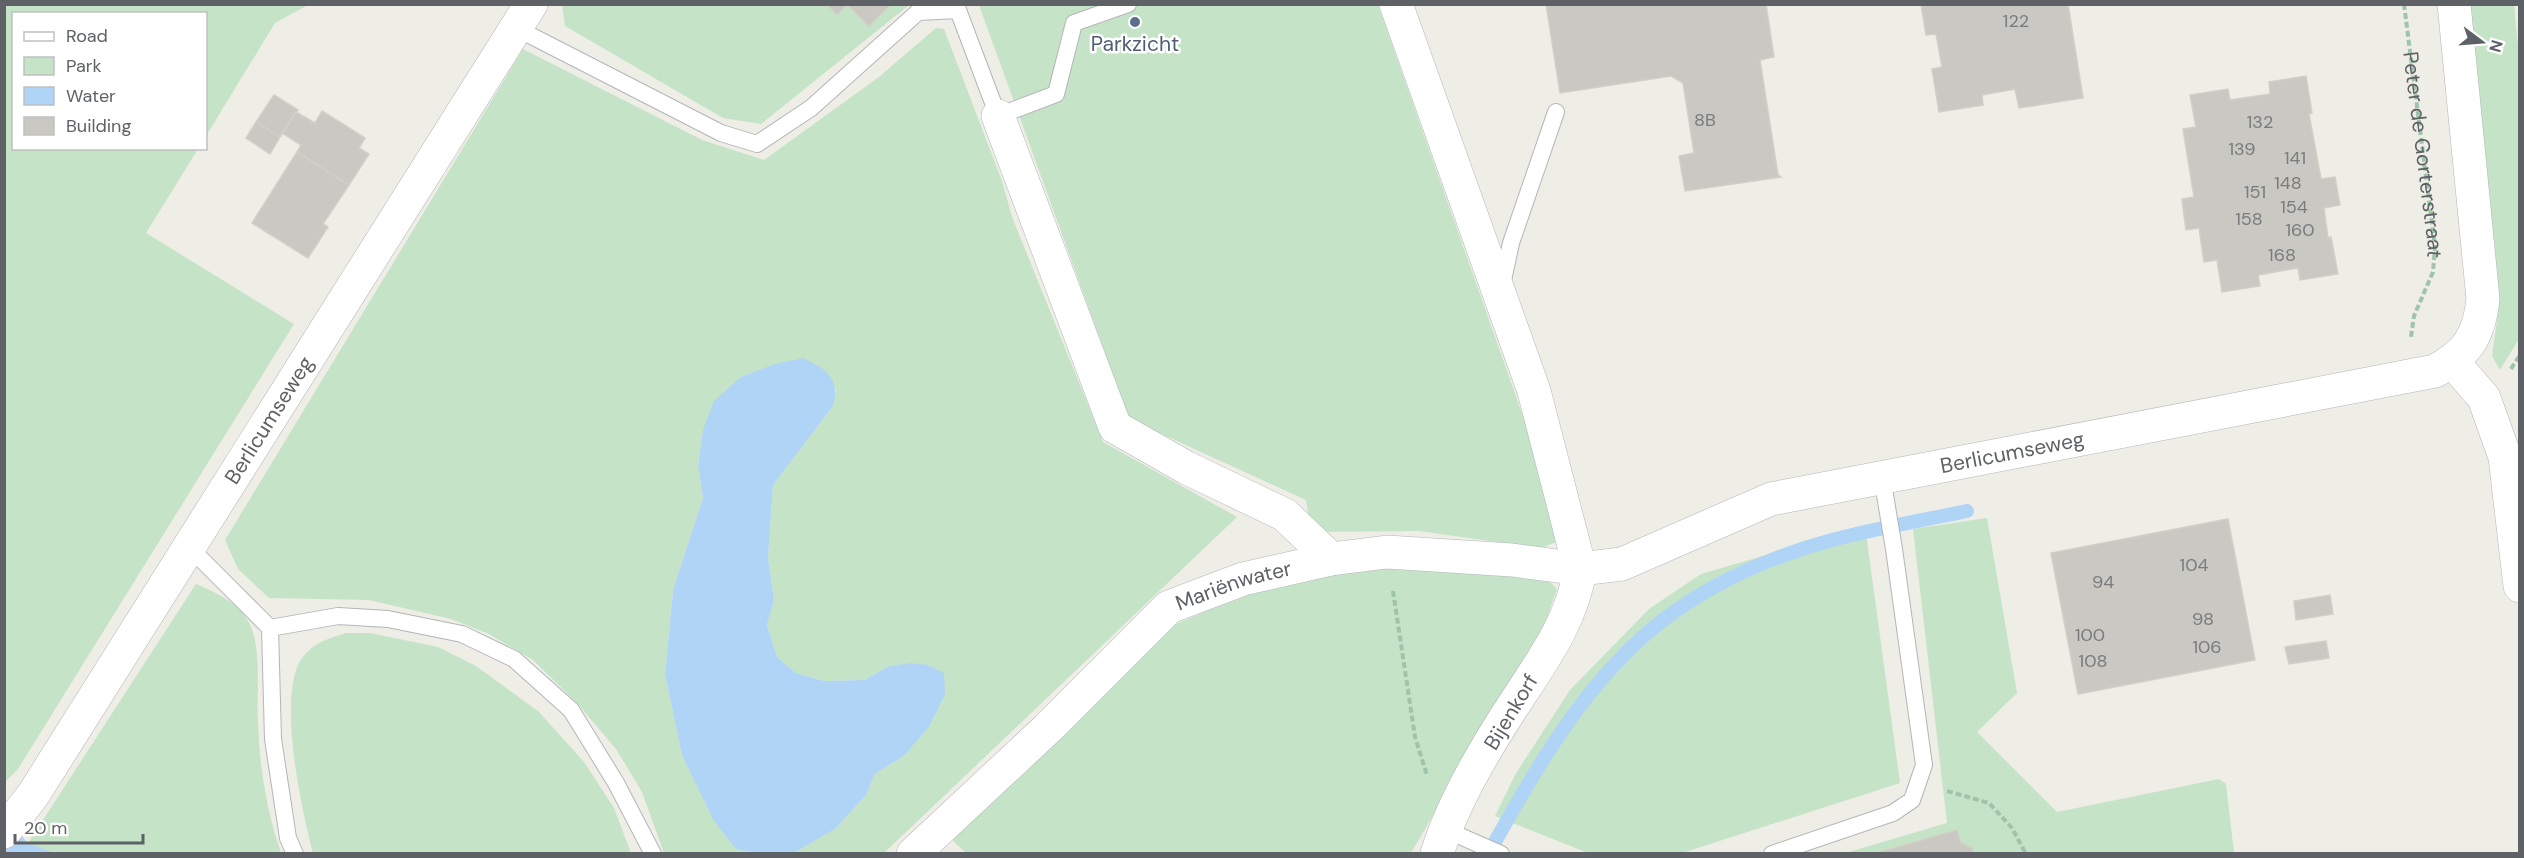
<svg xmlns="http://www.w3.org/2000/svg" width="2524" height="858" font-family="'DM Sans',sans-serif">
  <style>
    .green { fill: #c5e3c7 }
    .water { fill: #afd4f6 }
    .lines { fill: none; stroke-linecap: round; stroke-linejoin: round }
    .stream { stroke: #afd4f6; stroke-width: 14 }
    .building { fill: #cac8c3; stroke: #d2cfc5; stroke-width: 1.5 }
    .service-casing { stroke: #b3b6b9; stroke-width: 18 }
    .minor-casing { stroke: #b3b6b9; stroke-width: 34 }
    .path { stroke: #9fc3ab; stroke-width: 4; stroke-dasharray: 6 3; stroke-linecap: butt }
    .service { stroke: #fff; stroke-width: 16 }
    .minor { stroke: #fff; stroke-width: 33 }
    .service-dot { fill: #5c6f8a; stroke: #fff; stroke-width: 2 }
    .labels { text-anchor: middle; stroke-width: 5; stroke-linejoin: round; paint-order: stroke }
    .number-label { font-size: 18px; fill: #797b7c }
    .service-label { font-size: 21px; fill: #4e5e75; stroke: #fff }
    .street-label { font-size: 21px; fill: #5e6165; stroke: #fff }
  </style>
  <rect width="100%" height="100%" fill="#eeede6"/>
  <!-- green -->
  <path class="green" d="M5,4L308,5L275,23L206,136V14H14V148L198,149L146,233L294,324L18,769L5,782Z
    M562,5H909L761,124L723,118L565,26Z
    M979,5H1378L1530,436L1559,541L1541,548L1419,531L1311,532L1306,500L1129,419Z
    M2466,5H2514L2519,56V339L2500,370L2492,356L2499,306Z
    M936,28L944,29L1002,181L1012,217L1103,442L1237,517L883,854L794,853L835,829L866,795L875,774L905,755L929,727L945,695L887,667L865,680L824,681L796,673L777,657L767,625L774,600L768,558L773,485L833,406L836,389L803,358L775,365L741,377L703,430L698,466L703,498L673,590L665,673L682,755L736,849L759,853H664L642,792L616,749L577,703L533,660L489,634L451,619L369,600L269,598L238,569L225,540L523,49L702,140L764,160L879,77Z
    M1987,518L2017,693L1977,732L2057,812L2219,779L2226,784L2234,853L1842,854L1947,823L1913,529Z
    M1865,526L1900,783L1682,853H1588L1495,816L1515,775L1570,690L1649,609L1701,574Z
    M1439,565L1549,581L1557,589L1539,640L1502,697L1411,853L967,854L947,835L1174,625L1265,586L1362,569Z
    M196,584C215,592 237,602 248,621C263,646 256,697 258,726C260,770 267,812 281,853L54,854L28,843Z
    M346,633H370L438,647L476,666L539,712L584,762L614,808L631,853H313C302,811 276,695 302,658C313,643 329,638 346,633Z"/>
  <!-- water -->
  <path class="water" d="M803,358C826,369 841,378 833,406L773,485L768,558L774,600L767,625L777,657L796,673L824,681L865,680L887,667L910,663L927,665L944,673L945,695L929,727L905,755L875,774L866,795L835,829L794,853H759L736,849L714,821L682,755L665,674L673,590L703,498L698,466L703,430L714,401L741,377L775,364Z
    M4,817L28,843L54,853H5Z"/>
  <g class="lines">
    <!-- stream -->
    <path class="stream" d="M1491,854L1496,840C1532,776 1570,710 1622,657C1676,600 1750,563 1825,542C1871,529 1920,521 1967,511"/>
  </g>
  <!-- building -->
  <path class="building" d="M827,4H847L837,15Z
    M847,4H891L869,26Z
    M1546,4H1766L1774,57L1760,60L1778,175L1781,177L1685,191L1679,156L1694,153L1683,83L1671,76L1560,93Z
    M1921,4H2068L2083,98L2019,108L2015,89L1982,95L1983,105L1939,112L1932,69L1942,67L1936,34L1926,35Z
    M2306,76L2312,113L2309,114L2321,179L2335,177L2340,205L2324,208L2328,238L2331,237L2338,274L2300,280L2298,268L2258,275L2260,286L2222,292L2217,260L2204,262L2199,228L2186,230L2182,199L2194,197L2183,129L2196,127L2190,95L2228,89L2230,100L2270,94L2269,82Z
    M274,95L298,110L280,137L256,122Z
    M322,111L365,138L359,148L369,154L349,185L297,152L301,145L282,133L296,112L315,123Z
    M256,122L280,137L270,154L246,138Z
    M297,152L349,185L323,224L328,227L308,258L252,223Z
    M2228,519L2255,660L2078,694L2051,553Z
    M2330,595L2333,614L2296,620L2294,601Z
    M2326,641L2329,658L2289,664L2285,647Z
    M1957,830L1961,843L1972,848L1974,854H1874Z"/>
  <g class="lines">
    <!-- service casing -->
    <g class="service-casing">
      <path id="service" d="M516,28L721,133L757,144L811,108L918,12L958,10L998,116L1056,94L1074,23L1128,4
        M1502,285L1511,243L1556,112
        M189,547L270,628L273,739L288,838L295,854
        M270,628L338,616L388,619L462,634L514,659L571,710L616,783L653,854
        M1444,829L1501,854
        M1772,854L1893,813L1912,800L1924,765L1894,549L1882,477"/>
    </g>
    <!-- minor casing -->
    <g class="minor-casing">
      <g id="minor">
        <path d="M1396,4L1534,391L1580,569C1572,627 1532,674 1502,723C1478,761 1450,811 1437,854"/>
        <path d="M998,116L1115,427L1187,468L1285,515L1331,559"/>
        <path d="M2452,361L2484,398L2505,457L2520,586"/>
        <path id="s2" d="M4,832L33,795L531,4"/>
        <path id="s3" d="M913,854L1048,728L1169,607L1243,579L1331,559L1387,552L1512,560L1580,569L1622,564L1771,499L2435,371C2468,353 2479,336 2483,299L2454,4"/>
      </g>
    </g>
    <!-- path -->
    <g class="path">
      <path id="s1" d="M2404,4L2435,247L2433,272L2414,316L2411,337"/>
      <path d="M2511,369L2520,355"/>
      <path d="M1393,591L1415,737L1427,775"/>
      <path d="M1947,791L1989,803L2012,828L2026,854"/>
    </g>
    <!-- service -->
    <use href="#service" class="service"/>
    <!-- minor -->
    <use href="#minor" class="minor"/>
  </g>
  <!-- markers -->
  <circle class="service-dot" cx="1135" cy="22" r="6"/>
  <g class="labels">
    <!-- number labels -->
    <g class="number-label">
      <text x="2016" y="27">122</text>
      <text x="1705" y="126">8B</text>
      <text x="2260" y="128">132</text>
      <text x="2242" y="155">139</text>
      <text x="2295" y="164">141</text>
      <text x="2288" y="189">148</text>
      <text x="2255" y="198">151</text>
      <text x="2294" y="213">154</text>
      <text x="2249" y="225">158</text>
      <text x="2300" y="236">160</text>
      <text x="2282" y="261">168</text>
      <text x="2194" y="571">104</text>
      <text x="2103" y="588">94</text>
      <text x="2203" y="625">98</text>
      <text x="2090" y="641">100</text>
      <text x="2207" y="653">106</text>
      <text x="2093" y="667">108</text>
    </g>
    <!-- service labels -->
    <g class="service-label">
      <text x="1135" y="51">Parkzicht</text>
    </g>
    <!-- street labels -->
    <g class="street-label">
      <text dy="7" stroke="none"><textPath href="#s1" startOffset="152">Peter de Gorterstraat</textPath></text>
      <text dy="7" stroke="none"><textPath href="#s2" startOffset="490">Berlicumseweg</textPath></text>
      <text dy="7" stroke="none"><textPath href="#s3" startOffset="1226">Berlicumseweg</textPath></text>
      <text dy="7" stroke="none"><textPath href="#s3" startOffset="424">Mariënwater</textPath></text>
      <text transform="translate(1511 712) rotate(-59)" y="7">Bijenkorf</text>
    </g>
  </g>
  <!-- border -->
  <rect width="2524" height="858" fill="none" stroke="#5e6165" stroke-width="12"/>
  <!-- legend -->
  <rect x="12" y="12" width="195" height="138" fill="#ffffff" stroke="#bfc0c1" stroke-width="1.5"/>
  <rect x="24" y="32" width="30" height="9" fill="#ffffff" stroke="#bfc0c1" stroke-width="1.5"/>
  <text x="66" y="42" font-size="18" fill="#5e6165">Road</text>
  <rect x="24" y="57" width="30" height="18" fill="#c5e3c7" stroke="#bfc0c1" stroke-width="1.5"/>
  <text x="66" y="72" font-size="18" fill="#5e6165">Park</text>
  <rect x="24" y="87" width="30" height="18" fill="#afd4f6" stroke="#bfc0c1" stroke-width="1.5"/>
  <text x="66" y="102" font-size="18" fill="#5e6165">Water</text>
  <rect x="24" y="117" width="30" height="18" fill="#cac8c3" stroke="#bfc0c1" stroke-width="1.5"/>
  <text x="66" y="132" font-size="18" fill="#5e6165">Building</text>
  <!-- north arrow -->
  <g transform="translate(2482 42) rotate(106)" stroke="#ffffff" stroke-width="4.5" paint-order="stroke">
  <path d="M0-4.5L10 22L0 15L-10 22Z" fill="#5e6165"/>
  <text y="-9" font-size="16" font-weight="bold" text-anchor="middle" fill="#5e6165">N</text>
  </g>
  <!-- scale -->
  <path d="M15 834v9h128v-9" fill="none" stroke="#5e6165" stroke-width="3"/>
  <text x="24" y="834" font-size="18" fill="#5e6165" stroke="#ffffff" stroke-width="4.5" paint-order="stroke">20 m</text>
</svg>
